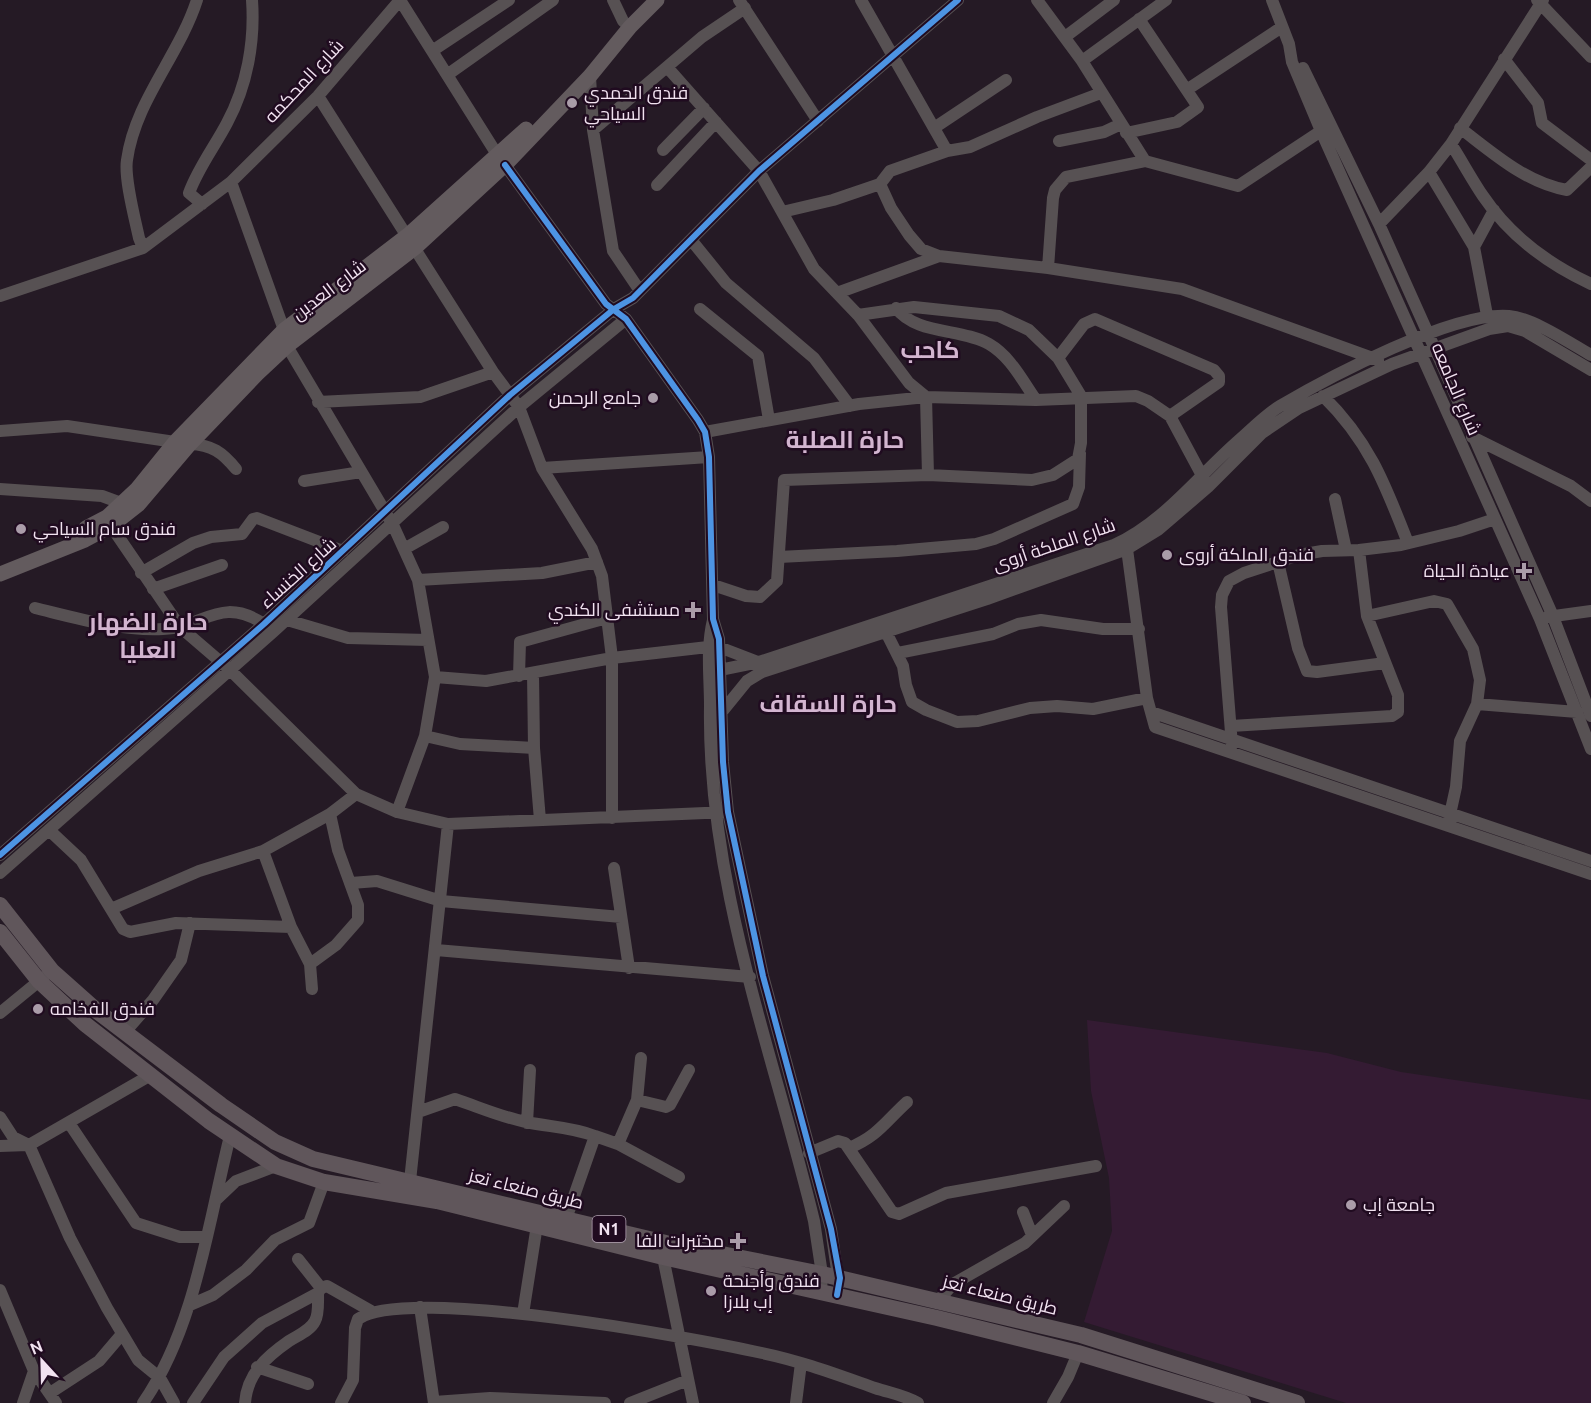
<svg xmlns="http://www.w3.org/2000/svg" width="1591" height="1403" font-family="Ubuntu,Cairo,sans-serif">
  <style>
    .built { fill: #341b33 }
    .lines { fill: none; stroke-linecap: round; stroke-linejoin: round }
    .minor { stroke: #575153; stroke-width: 12 }
    .major { stroke: #635b5e; stroke-width: 15 }
    .highway { stroke: #60565b; stroke-width: 16 }
    .cycleway-casing { stroke: #200b20; stroke-width: 10 }
    .cycleway { stroke: #4d94e3; stroke-width: 6 }
    .poi-dot { fill: #aa9ca9; stroke: #200b20; stroke-width: 2 }
    .labels { text-anchor: middle; stroke-width: 5; stroke-linejoin: round; paint-order: stroke }
    .shield { fill: #200b20; stroke: #b2a2b2; stroke-width: 1.5 }
    .shield-label { font-size: 16px; font-weight: bold; fill: #f1e2f0 }
    .street-label { font-size: 18px; fill: #f1e2f0; stroke: #200b20 }
    .poi-label { font-size: 18px; fill: #f1e2f0; stroke: #200b20; text-anchor: start }
    .district-label { font-size: 24px; font-weight: bold; fill: #d3b5d0; stroke: #200b20 }
  </style>
  <rect width="100%" height="100%" fill="#251a25"/>
  <!-- built -->
  <path class="built" d="M1087,1020L1327,1053L1401,1072L1591,1100V1403H1346L1084,1322L1112,1231L1109,1178L1091,1091Z"/>
  <g class="lines">
    <!-- minor -->
    <path class="minor" d="M400,0L498,156
      M613,0L623,21L630,27
      M739,0L818,121
      M861,0L947,151
      M1037,0L1082,61L1145,161
      M1272,0L1289,44L1292,62L1321,131L1540,619L1591,749
      M1537,0L1591,57
      M1065,37L1114,0
      M432,51L509,0
      M1504,59L1538,103L1542,123L1591,160
      M1082,61L1166,0
      M667,67L759,171L814,269L858,315L909,383L926,397L928,475
      M1303,68L1379,224L1435,349L1552,614L1591,716
      M447,75L553,0
      M590,76L593,130L613,251L640,291
      M1188,89L1282,27
      M318,96L493,372L519,407L542,468L592,549L602,576L612,658V818
      M934,128L1006,80
      M1460,128C1493,153 1526,183 1567,190L1591,167
      M593,130L702,37L745,8
      M1126,133L1177,122L1198,107L1139,19
      M1059,141L1104,132L1121,124
      M1451,144C1462,161 1472,180 1483,196C1510,236 1548,264 1591,284
      M663,150L704,108
      M505,165L606,304L626,319L698,420L705,432L709,457L713,619L719,639L723,762L728,812L763,976L831,1229L839,1284
      M1429,172L1474,247L1487,315
      M231,182L284,330
      M880,184L891,208L909,235L921,249L939,256L1048,268L1182,289L1378,360
      M657,185L716,122
      M202,204L189,193C198,168 215,146 227,123C247,86 255,42 252,0
      M782,212L833,200L880,184L890,171L947,151L970,147L1037,117L1101,93
      M1379,224L1429,172L1451,144L1543,0
      M692,241L726,283L814,358L850,406
      M1474,247L1494,210
      M143,248L139,238C135,219 124,178 127,160C135,101 179,56 197,0
      M1048,268L1053,198L1055,190L1066,177L1145,161L1238,186L1321,131
      M837,293L939,256
      M0,296L143,248L231,182L318,96L400,0
      M896,308C916,335 961,328 989,344C1010,356 1022,380 1036,400
      M700,309L758,356L769,420
      M287,346L393,525L418,580L435,677L425,736L460,744L534,748
      M1058,358L1084,324L1095,319L1214,370L1219,376V382L1170,416
      M1323,396C1369,441 1385,484 1408,543
      M318,402L420,397L493,372
      M0,431L67,426L175,442
      M705,432L859,404L926,397L1036,400L1136,396L1148,401L1170,416L1206,483
      M1472,437L1571,486L1591,501
      M190,444C212,445 222,452 236,469
      M542,468L709,457
      M304,481L361,472
      M0,489L102,496L121,503
      M1335,499L1346,550
      M111,526L180,627L230,670L356,794L397,812L448,824L728,812
      M404,549L443,527
      M1127,549L1147,698L1155,727L1591,874
      M779,557L897,551L976,544L994,539L1073,504L1079,487L1080,453
      M1278,562L1298,648L1307,671L1317,672L1385,663
      M141,573L193,543L211,537L242,534L253,519L257,518L343,551
      M418,580L542,573L597,562
      M713,585L746,596L760,597L777,581L784,480L928,475L1032,480L1053,475L1078,459L1081,443V396L1058,358L1029,330L999,316L914,307L858,315
      M153,589L222,565
      M35,608C76,618 120,631 163,629C203,628 220,595 264,624
      M1367,616L1434,601L1447,604L1473,649L1480,680L1477,704L1460,741L1456,787L1449,819
      M1547,617L1591,611
      M287,620L348,638L428,640
      M713,620C706,649 710,677 710,706C707,883 773,1051 814,1221L822,1274L821,1292
      M886,632L903,666L906,685L912,702L926,710L957,722L978,721L1030,708L1057,706L1093,709L1147,698
      M719,647L758,662
      M898,653L993,634L1018,624L1041,620L1103,629H1139
      M710,672L759,662L1114,545C1164,522 1197,477 1238,441C1251,430 1265,415 1280,406C1329,377 1454,311 1509,316C1533,318 1570,343 1591,355
      M533,673L534,748L540,820
      M519,676L520,642L607,618
      M435,677L486,681L612,658L708,647
      M1477,704L1577,712
      M1151,712L1591,861
      M721,713L747,681L762,672L987,599L1127,549L1158,530L1208,487L1262,433L1299,408L1392,364L1489,329L1508,326L1525,331L1591,370
      M1231,726L1392,716L1398,712V695L1367,616L1359,550
      M1232,745L1221,607L1222,595L1229,581L1244,573L1299,555L1322,551L1359,550L1401,545L1459,531L1495,519
      M397,812L425,736
      M49,830L81,860L123,929L130,932L176,923L291,927
      M263,851L291,927L310,964L312,989
      M0,855L264,624L510,395L614,309L633,298L759,171L958,0
      M614,868L629,968
      M0,873L273,632L519,407L626,319
      M351,883L377,881L441,901L621,917
      M111,909L199,871L263,851L330,814L356,794
      M436,950L750,977
      M310,964L336,945L358,920V905L338,850L330,814
      M0,1013L44,977
      M125,1032L153,1000L181,960L190,923
      M149,1076L29,1145L70,1238L107,1308L138,1360L160,1378L174,1403
      M637,1100L666,1107L670,1105L689,1070
      M418,1112L455,1099C479,1107 501,1117 526,1122C550,1127 572,1127 595,1136L566,1219
      M0,1117L13,1137L29,1145
      M69,1123L136,1223L180,1237H205
      M527,1123L530,1070
      M595,1136L618,1144L679,1177
      M618,1144L637,1100L641,1058
      M0,1146L28,1145
      M849,1148C878,1136 885,1122 907,1102
      M809,1153L838,1141L845,1143L892,1212L899,1214L946,1193L1096,1166
      M410,1181L448,824
      M216,1200L236,1181L276,1166
      M1023,1212L1032,1235
      M663,1257L693,1403
      M298,1259L321,1288
      M0,1290L34,1371L56,1403
      M938,1301L953,1284L1025,1243L1064,1206
      M190,1305L213,1295L246,1270L275,1240L309,1223L324,1182
      M420,1307L434,1403
      M523,1314L537,1225
      M257,1367L308,1384
      M50,1393L99,1361L122,1334
      M434,1402L490,1398L605,1403
      M23,1403L34,1371
      M143,1403C195,1328 208,1224 230,1136
      M193,1403L224,1357L262,1323L318,1293L321,1288L327,1286L371,1311
      M245,1403C247,1374 266,1357 289,1341C298,1335 310,1331 315,1321C319,1314 318,1301 318,1293
      M341,1403L353,1380L355,1328L358,1319C407,1285 695,1338 762,1353C801,1361 838,1375 875,1388C890,1393 904,1395 918,1403
      M630,1403L688,1380
      M796,1403L801,1363
      M1053,1403L1068,1377L1078,1353"/>
    <!-- major -->
    <path class="major" d="M86,528L107,517L137,489L175,442L284,330L408,235L526,129
      M0,574L85,540L111,526L139,504L190,444L257,374L287,346L416,247L505,165L590,76L630,27L657,0"/>
    <!-- highway -->
    <path class="highway" d="M0,905L52,971L97,1011L221,1105L275,1142L313,1159L666,1243L822,1274L1081,1335L1297,1403
      M0,932L39,981L85,1024L209,1121L276,1166L324,1182L437,1201L663,1257L937,1318L1078,1353L1243,1403"/>
    <!-- cycleway casing -->
    <g class="cycleway-casing">
      <path id="cycleway" d="M505,165L606,304L626,319L698,420L705,432L709,457L713,619L719,639L723,762L728,812L763,976L831,1229L840,1278L837,1295
        M0,855L264,624L510,395L614,309L633,298L759,171L958,0"/>
    </g>
    <!-- cycleway -->
    <use href="#cycleway" class="cycleway"/>
  </g>
  <!-- markers -->
  <g class="poi-dot">
    <circle cx="572" cy="103" r="6"/>
    <circle cx="653" cy="398" r="6"/>
    <circle cx="21" cy="529" r="6"/>
    <circle cx="1167" cy="555" r="6"/>
    <path d="M1521 562h6v6h6v6h-6v6h-6v-6h-6v-6h6z"/>
    <path d="M690 601h6v6h6v6h-6v6h-6v-6h-6v-6h6z"/>
    <circle cx="38" cy="1009" r="6"/>
    <circle cx="1351" cy="1205" r="6"/>
    <path d="M735 1232h6v6h6v6h-6v6h-6v-6h-6v-6h6z"/>
    <circle cx="711" cy="1291" r="6"/>
  </g>
  <g class="labels">
    <!-- shield labels -->
    <rect class="shield" x="592.5" y="1216" width="33" height="26" rx="4.5"/>
    <g class="shield-label">
      <text x="609" y="1235">N1</text>
    </g>
    <!-- street labels -->
    <g class="street-label">
      <text transform="translate(304 81) rotate(-47)" y="6">شارع المحكمه</text>
      <text transform="translate(329 290) rotate(-37)" y="6">شارع العدين</text>
      <text transform="translate(1456 389) rotate(67)" y="6">شارع الجامعه</text>
      <text transform="translate(1054 545) rotate(-19)" y="6">شارع الملكة أروى</text>
      <text transform="translate(298 573) rotate(-42)" y="6">شارع الخنساء</text>
      <text transform="translate(526 1189) rotate(14)" y="6">طريق صنعاء تعز</text>
      <text transform="translate(1000 1295) rotate(14)" y="6">طريق صنعاء تعز</text>
    </g>
    <!-- poi labels -->
    <g class="poi-label">
      <text x="584" y="99">فندق الحمدي<tspan x="584" dy="21">السياحي</tspan></text>
      <text x="641" y="404" text-anchor="end">جامع الرحمن</text>
      <text x="33" y="535">فندق سام السياحي</text>
      <text x="1179" y="561">فندق الملكة أروى</text>
      <text x="1510" y="577" text-anchor="end">عيادة الحياة</text>
      <text x="680" y="616" text-anchor="end">مستشفى الكندي</text>
      <text x="50" y="1015">فندق الفخامه</text>
      <text x="1363" y="1211">جامعة إب</text>
      <text x="724" y="1247" text-anchor="end">مختبرات الفا</text>
      <text x="723" y="1287">فندق وأجنحة<tspan x="723" dy="21">إب بلازا</tspan></text>
    </g>
    <!-- district labels -->
    <g class="district-label">
      <text x="930" y="358">كاحب</text>
      <text x="845" y="448">حارة الصلبة</text>
      <text x="148" y="630">حارة الضهار<tspan x="148" dy="28">العليا</tspan></text>
      <text x="828" y="712">حارة السقاف</text>
    </g>
  </g>
  <!-- north arrow -->
  <g transform="translate(42 1361) rotate(338)" stroke="#200b20" stroke-width="4.5" paint-order="stroke">
  <path d="M0-4.5L10 22L0 15L-10 22Z" fill="#f1e2f0"/>
  <text y="-9" font-size="16" font-weight="bold" text-anchor="middle" fill="#f1e2f0">N</text>
  </g>
</svg>
